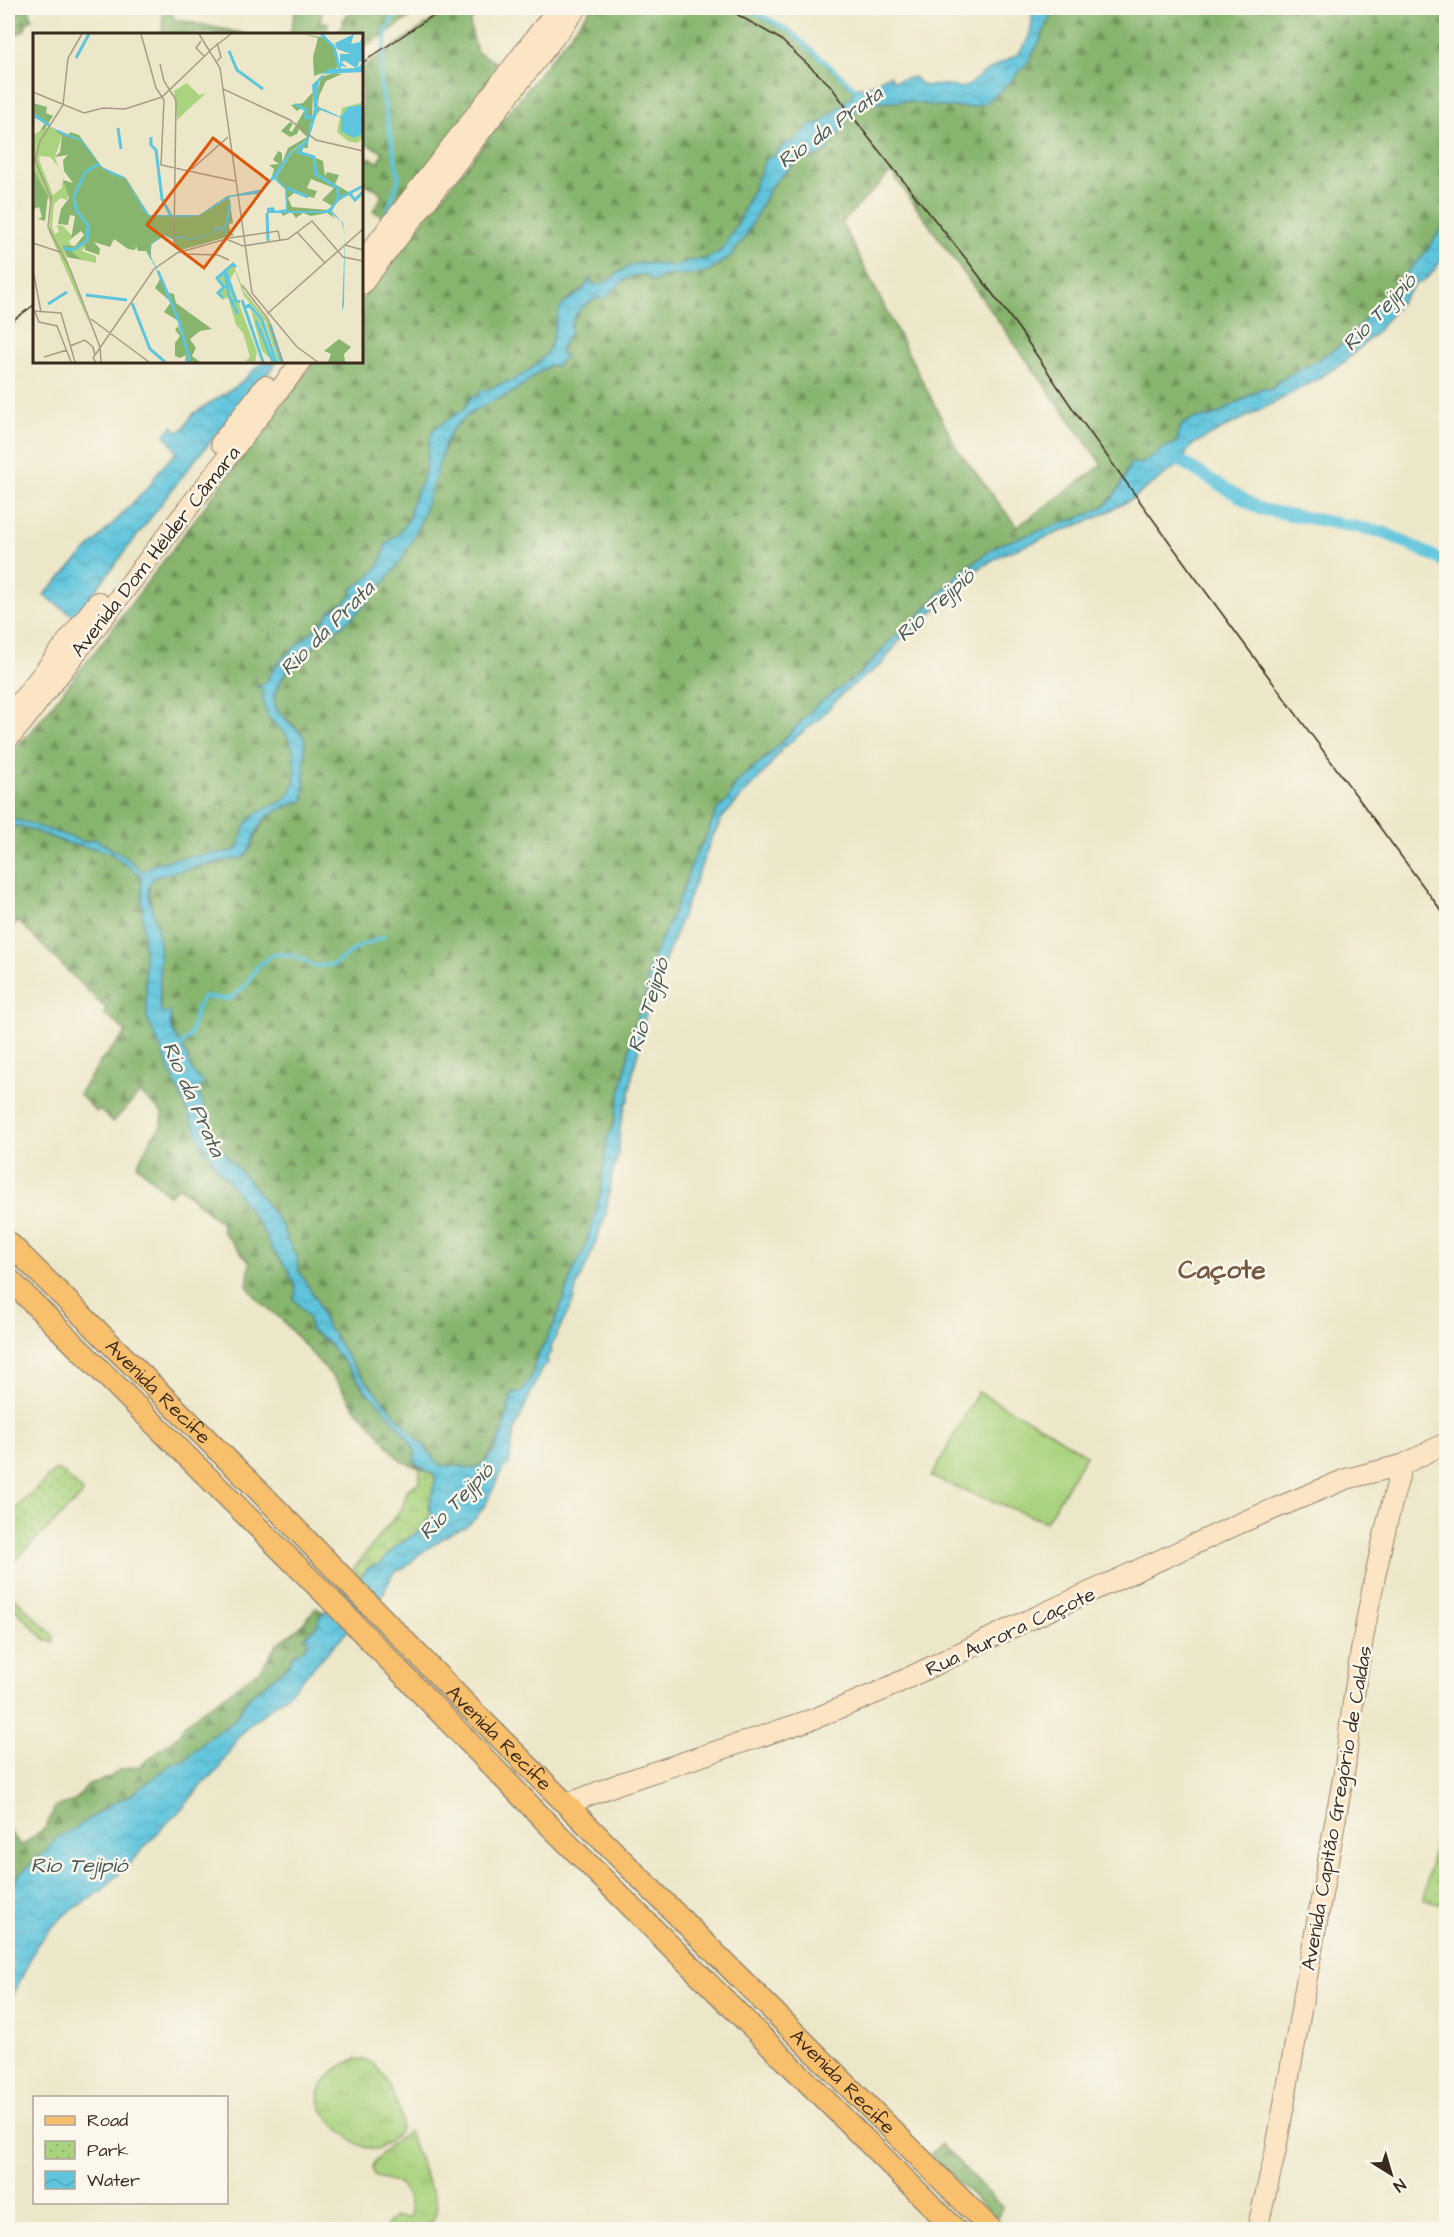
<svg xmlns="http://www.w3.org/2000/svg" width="1454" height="2237" font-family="'Architects Daughter',sans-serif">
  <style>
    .grass { fill: url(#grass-tufts); stroke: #727e4e; stroke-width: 1.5 }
    .forest { fill: url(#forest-firs); stroke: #617046; stroke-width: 1.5; fill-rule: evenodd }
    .wetland { fill: url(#wetland-marsh); stroke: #727e4e; stroke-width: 1.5 }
    .park { fill: url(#park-dots); stroke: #727e4e; stroke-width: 1.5 }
    .garden { fill: #aad37f; stroke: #727e4e; stroke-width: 1.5 }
    .water { fill: url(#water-waves); stroke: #4d787e; stroke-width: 1.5 }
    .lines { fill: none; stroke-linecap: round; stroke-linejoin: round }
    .stream { stroke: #5fc5dd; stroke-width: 4 }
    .canal { stroke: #5fc5dd; stroke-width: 12 }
    .secondary-casing { stroke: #948874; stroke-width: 22 }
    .primary-casing { stroke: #948874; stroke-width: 24 }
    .secondary { stroke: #fce5c4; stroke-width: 20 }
    .primary { stroke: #f8bf6c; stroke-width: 21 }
    .tram { stroke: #3b2a1e; stroke-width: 1.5 }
    .labels { text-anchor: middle; stroke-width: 5; stroke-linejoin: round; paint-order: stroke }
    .street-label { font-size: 20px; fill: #3b2a1e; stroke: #fbf7ec }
    .water-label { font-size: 21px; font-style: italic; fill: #465857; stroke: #fbf7ec }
    .district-label { font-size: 26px; font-weight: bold; fill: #775840; stroke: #fbf7ec }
    .inset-river { fill: none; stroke: #5fc5dd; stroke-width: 3 }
    .inset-road { fill: none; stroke: #a69b85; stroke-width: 1.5 }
    .view { fill: #df570d; fill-opacity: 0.15; stroke: #df570d; stroke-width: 3 }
    .inset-edge { fill: none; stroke: #3b2a1e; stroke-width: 3 }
  </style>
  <defs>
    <pattern id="grass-tufts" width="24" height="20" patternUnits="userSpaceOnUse" patternTransform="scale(1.5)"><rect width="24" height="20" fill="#aad37f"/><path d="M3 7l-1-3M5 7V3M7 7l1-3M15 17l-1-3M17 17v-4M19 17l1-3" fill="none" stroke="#93b56d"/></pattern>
    <pattern id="forest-firs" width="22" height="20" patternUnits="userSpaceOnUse" patternTransform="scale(1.5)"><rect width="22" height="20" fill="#87b56e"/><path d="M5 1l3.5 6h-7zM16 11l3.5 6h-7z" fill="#70935a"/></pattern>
    <pattern id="wetland-marsh" width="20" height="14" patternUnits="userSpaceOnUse" patternTransform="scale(1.5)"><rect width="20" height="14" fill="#aad37f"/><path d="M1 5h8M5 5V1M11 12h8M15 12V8" fill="none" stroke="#93b56d"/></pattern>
    <pattern id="park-dots" width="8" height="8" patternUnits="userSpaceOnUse" patternTransform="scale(1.5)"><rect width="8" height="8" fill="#aad37f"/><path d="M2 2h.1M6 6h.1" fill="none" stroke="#93b56d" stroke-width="1.8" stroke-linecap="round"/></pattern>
    <pattern id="water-waves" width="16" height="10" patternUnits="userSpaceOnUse" patternTransform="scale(1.5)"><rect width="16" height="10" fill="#5fc5dd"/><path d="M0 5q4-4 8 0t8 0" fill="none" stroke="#53a9bd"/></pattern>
  </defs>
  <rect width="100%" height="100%" fill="#fbf7ec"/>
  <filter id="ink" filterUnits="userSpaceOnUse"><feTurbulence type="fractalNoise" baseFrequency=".0167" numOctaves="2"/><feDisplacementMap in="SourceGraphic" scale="12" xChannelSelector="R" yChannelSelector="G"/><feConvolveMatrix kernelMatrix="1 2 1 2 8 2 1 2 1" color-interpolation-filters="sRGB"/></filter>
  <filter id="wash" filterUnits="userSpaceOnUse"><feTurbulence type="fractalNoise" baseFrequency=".008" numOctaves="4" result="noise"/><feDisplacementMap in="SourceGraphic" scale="24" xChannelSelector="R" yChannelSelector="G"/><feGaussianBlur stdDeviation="1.35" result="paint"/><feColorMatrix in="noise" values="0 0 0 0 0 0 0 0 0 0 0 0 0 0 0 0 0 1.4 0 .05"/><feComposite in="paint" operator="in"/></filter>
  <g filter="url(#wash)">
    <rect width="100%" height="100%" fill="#ede7c9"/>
    <!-- grass -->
    <path class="grass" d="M355,2059C363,2059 370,2061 376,2066C385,2073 406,2118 401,2128C398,2136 381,2150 373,2149C360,2148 350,2139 342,2131C335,2125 327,2119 323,2111C310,2087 335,2067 355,2059Z
      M408,2131L437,2205C437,2217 431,2222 423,2229H383L395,2217L409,2218L411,2211C404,2184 403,2183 376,2177C362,2162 397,2141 408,2131Z"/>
    <!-- forest -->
    <path class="forest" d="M20,8V11L29,9L32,19L26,24L25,30L8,39V12Z
      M163,8H170L174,19L246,34H162Z
      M296,8H323L320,21L329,23L326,34H290Z
      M355,8H424L365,47L362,34H338L344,19L347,20L346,15Z
      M464,8L476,9L470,25L477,52L495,62L496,80L387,218L373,211L382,196L377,189L362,183V158H371L379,163L383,152L362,142V68L433,20Z
      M591,8H747L790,31L855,89L851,97L821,122L808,127L798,138L785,144L772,157L753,188L733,233L721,251L706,259L687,261L678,266L637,263L624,269L605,283L595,285L591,283L567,300L561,308L552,344L542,359L521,377L508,384H499L491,390L483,391L479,396L471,397L464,409L434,430L425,467V474L411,505L410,517L399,534L386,544C381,571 372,575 351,590L353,594L345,602L330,611L324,621L286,655L262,688C264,696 263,709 267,715C276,728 288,730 293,747C294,755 294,763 295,771C296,815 260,797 244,829C241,834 241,842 239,847L233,851L143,873L125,856L95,839L85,842L8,819V754L31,732L97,649L314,362H362V299Z
      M1053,8H1446V222L1426,252L1381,300L1347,341L1316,361L1280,380L1276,387L1267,390L1264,387L1212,417L1196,418L1183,424L1180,428L1177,442L1161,450L1142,464L1129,465C1125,480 1116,496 1104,506C1099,510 1092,512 1086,515L998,545L970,565L949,583L910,625L892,639L862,672L816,706L767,757L741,778L735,785L727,801L717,810L706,837L693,860L683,890L648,970L647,991L642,1003L632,1037L614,1124L607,1139L601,1191L593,1222L583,1253L575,1267L555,1322L538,1354L534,1371L522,1392L512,1393L501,1437L482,1465L469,1469L459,1466L444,1467L437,1463L424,1444L418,1440L354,1367L324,1321L321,1311L298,1270L297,1256L286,1238L283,1227L254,1187L226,1155L211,1133L201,1102L199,1091L201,1086L189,1065L186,1055L175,1039L170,1016L161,1012L160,1007L158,939L149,895V883L154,878L164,874L216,864L251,848C264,812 271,813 304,800L305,740L302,733L277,710L274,700L276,691L284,676L297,661L351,619L394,571L453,428L476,410L492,400L509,393L550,365L556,366L565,356L561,354V351L571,322L577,315L580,308L587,302L613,292L622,280L640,275L670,276L710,270L730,257L745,237L771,186L797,161L811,158L827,151L839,134L848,117L863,104L904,101L947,107H973L987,102L1040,41ZM891,172L1102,465L1017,527L956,447L842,223Z
      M8,826H21L67,843L102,850L110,853L141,876L146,962V1000L199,1138L217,1168L233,1187L262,1229L273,1251L289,1271L296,1289L294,1299L309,1318L312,1332C335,1344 350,1369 364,1390C366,1394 371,1395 374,1398C391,1414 407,1433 416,1453L414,1461L419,1468L401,1461L396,1456L375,1429L354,1407L338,1383L281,1319L259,1301L247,1286L250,1263L223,1232L222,1224L178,1186L169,1196L137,1165L152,1137L160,1128L163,1116L162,1113L140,1093L113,1122L99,1109L96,1112L79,1094L101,1061L126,1033L116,1022L103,1014L107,1010L18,921L8,931Z
      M317,1607L324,1613L316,1627L304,1638L309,1639L305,1649L293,1655L290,1663L283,1670L248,1698L232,1723L208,1738L184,1761L174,1763L131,1795L112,1804L71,1831L57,1837L48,1849L19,1875L14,1884L8,1889V1876L11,1869L8,1859V1829L21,1846L46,1827L55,1807L74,1801L89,1784L109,1778L119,1770L140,1766L179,1735L184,1725L198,1714L261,1669L277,1644L299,1628Z
      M941,2144L1002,2207L997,2219L930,2155Z"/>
    <!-- wetland -->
    <path class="wetland" d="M419,1468L432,1473L436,1478L429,1505L432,1517L417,1533L396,1546L379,1565L371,1566L360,1576L353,1569L398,1513L403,1506L408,1489L419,1482L420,1472Z"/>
    <!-- park -->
    <path class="park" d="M60,1470L83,1492L81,1496L8,1567V1516L54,1471Z
      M8,1591L54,1636V1642L47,1641L8,1602Z
      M1434,1843L1446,1845V1904L1424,1900Z"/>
    <!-- garden -->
    <path class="garden" d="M978,1392L1046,1429L1086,1455L1046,1522L931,1477Z"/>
    <!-- water -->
    <path class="water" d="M1033,8H1053L1040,41L1028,62L1004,88L987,102L973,107H947L904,101L862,104L848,117L839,134L827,151L820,156L797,161L771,186L745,237L730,257L710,270L699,274L662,276L657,281H651L646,275C623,274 618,288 603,300L599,297C584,304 572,314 570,330L572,333C566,337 560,348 561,354L566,356L556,366L550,365C536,373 524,386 509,394C490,403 470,410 455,427C444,439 440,462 435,478C425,510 414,545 392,573C379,589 365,607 349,620C325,641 285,660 275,693C269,716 297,722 305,740L304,800C286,807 265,812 257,831C253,840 252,850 244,857L164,874C158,876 151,878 149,885C146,897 153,910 156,922C162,949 159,980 160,1007L161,1012H171C166,1030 181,1041 187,1056C191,1068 193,1076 205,1083L201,1086L199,1091L211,1133L226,1155L254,1187L283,1227L286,1238L297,1256L298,1270L316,1299L324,1321L354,1367L418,1440C428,1447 432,1461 444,1467L447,1465C452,1467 456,1466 461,1466C466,1467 469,1470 475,1468C499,1460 507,1415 512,1393L522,1392L534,1371V1364L555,1322L575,1267L583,1253L593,1222L601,1191L607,1139L614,1124L632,1037L642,1003L647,991L648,970L683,890L693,859L706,837L717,810L727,801L735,785L742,778L767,757L816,706L862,672L892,639L910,625L958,575L998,545L1086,515C1092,512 1098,510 1104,506C1116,497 1125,480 1129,465L1132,463L1142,464L1161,450L1177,442L1180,428L1183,424L1196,418L1212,417L1264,387L1267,390L1272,389L1280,380L1316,361L1347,341L1381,300L1426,252L1446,222C1446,230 1448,238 1446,246C1444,261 1428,282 1414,285L1376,333L1344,362L1324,375L1274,403L1195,443L1187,451L1185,458L1178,465L1132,499L1098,517L1001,555L972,573L915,629L899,641L881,665L845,691L819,719L782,749L768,768L723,817L711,840L646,1011C643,1042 631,1069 629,1100L626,1103L620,1128L618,1156L612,1175L606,1214L589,1260L576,1288L573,1302L551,1346L552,1352L547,1357L548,1363L542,1368L514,1431L509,1464L502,1470L487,1502L476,1518L464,1528L451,1533L418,1555L405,1568L397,1571L392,1575L384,1592L290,1692L247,1727L236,1740L218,1770L204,1782L182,1809L166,1824L126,1867L100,1892L68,1912L50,1929L37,1945L13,1996L8,2013V1889L14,1884L19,1875L48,1849L57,1837L71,1831L112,1804L131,1795L174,1763L184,1761L208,1738L232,1723L248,1698L283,1670L290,1663L293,1655L305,1648L309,1639L304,1638L316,1627L321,1615L367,1570L371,1566L379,1565L396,1546L417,1533L432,1517L429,1505L436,1478C432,1470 420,1470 414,1461L416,1453C407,1434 392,1418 378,1402C372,1395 366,1394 362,1385L326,1340L310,1330L309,1318L294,1299L296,1289L289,1271L273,1251L262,1229L233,1187L217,1168L199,1138L147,1017L141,876L110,853L102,850L67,843L21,826H8V819L22,821L85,842L95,839L125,856L143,872C158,856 211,855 233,851L239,847C241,842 241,834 244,829C259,797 296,815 295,771C294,763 294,755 293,748C288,732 276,727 267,715C263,709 264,696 262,688L257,687L265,683L275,667L286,655L324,621L330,611L345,602L353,594L351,590C372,575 381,571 386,544L399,534L410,517L411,505L425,474L430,438L434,429L464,409L471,397L479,396V390C489,392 492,386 501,384C519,380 547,361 552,341C555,330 555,319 560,309C565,299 574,298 581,292C587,287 586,281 592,277L591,283L595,285L605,283L624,269L637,263L678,266L687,261L706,259L721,251L738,224L767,157H772L785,144L798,138L808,127L821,122L851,97L856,87C871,89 878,80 890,75L892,79L895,81L914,77L921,84L927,86L944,85L960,88L968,86L983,73L1018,54C1026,45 1031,34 1032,22C1033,17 1031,13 1033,8Z
      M263,362H277L191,465L75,617L44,595L151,484L157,473L177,452L165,434L173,426L178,432L184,428L193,414L237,386Z"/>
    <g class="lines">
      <!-- stream -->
      <path class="stream" d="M747,8L790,31L858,91
        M387,213L399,178L380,83L386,32L394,16L411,8
        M178,1049L190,1036L197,1008L203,997L230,999L246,985L258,966L274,954L292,955L315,966L333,965L360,946L384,937"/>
      <!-- canal -->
      <path class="canal" d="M1172,456L1260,509L1383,532L1446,562"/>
    </g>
  </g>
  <g filter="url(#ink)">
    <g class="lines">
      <!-- secondary casing -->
      <g class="secondary-casing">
        <path id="secondary" d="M362,262L558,8
          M362,284L577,8
          M221,443L265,386
          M8,718L98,602
          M8,739L22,723L301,362
          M567,1804L621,1783L816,1718L881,1691L1009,1629L1245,1521L1346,1479L1402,1465L1446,1443
          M1257,2230L1275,2154L1345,1767C1356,1666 1375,1562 1402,1465"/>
      </g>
      <!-- primary casing -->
      <g class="primary-casing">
        <g id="primary">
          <path id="s1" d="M8,1242L257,1489L466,1704L992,2230"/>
          <path d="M8,1278L325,1594L551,1827L956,2230"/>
        </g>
      </g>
      <!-- secondary -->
      <use href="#secondary" class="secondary"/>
      <!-- primary -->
      <use href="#primary" class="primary"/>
      <!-- tram -->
      <path class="tram" d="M726,8L780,39L830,85L868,137L967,260L1019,329L1075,412L1189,569L1446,917
        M362,63L429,18L450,8
        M8,324L34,305"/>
    </g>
  </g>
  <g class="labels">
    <!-- street labels -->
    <g class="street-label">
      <text transform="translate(155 551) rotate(-52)" y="7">Avenida Dom Hélder Câmara</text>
      <text dy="7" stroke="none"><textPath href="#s1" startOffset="212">Avenida Recife</textPath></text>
      <text transform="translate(1010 1631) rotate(-25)" y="7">Rua Aurora Caçote</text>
      <text dy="7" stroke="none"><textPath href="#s1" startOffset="698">Avenida Recife</textPath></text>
      <text transform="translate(1336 1808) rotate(-80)" y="7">Avenida Capitão Gregório de Caldas</text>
      <text dy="7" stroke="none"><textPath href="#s1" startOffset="1184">Avenida Recife</textPath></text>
    </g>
    <!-- water labels -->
    <g class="water-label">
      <text transform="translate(830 127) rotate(-36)" y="7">Rio da Prata</text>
      <text transform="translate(1379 312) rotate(-47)" y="7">Rio Tejipió</text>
      <text transform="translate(935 605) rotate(-42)" y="7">Rio Tejipió</text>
      <text transform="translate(327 628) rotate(-45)" y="7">Rio da Prata</text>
      <text transform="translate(648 1005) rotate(-73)" y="7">Rio Tejipió</text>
      <text transform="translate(194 1099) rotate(66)" y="7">Rio da Prata</text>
      <text transform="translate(456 1501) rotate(-46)" y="7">Rio Tejipió</text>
      <text x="79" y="1872">Rio Tejipió</text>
    </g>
    <!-- district labels -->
    <g class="district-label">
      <text x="1222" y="1278">Caçote</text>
    </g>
  </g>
  <!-- overview -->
  <g transform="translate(33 33)">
    <rect width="330" height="330" fill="#ede7c9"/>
    <path d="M154,50L166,62L173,60L144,87L141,58ZM17,93L29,103L22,124L25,133L17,124L7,123L6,127L20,162L29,155L30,145L36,161L34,167L28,165L21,171L19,194L22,201L26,199L24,192L30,193L40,204L36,208L39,214L29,212L57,292L16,199L18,171L0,135V102ZM53,211L49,218L63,223V230L49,227L34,216ZM200,231L211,258L235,288L249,329H245L232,288L211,263L202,238L197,247L224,319L222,329L212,328L217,324L210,300L203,292L195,264L190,267L184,260L190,255L183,246ZM218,277L228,289L241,329L229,318Z" fill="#aad37f"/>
    <path d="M270,1L293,5L304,21V35L281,43L280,24L285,5ZM301,40L309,41L293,48L286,63L285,73L292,78L287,77L277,91L276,105L257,119L252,129L238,147L241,136L236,132L246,131L240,127L245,118L249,120V130L255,115L274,104L266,96L264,101L257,104L248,98L257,89L260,91L256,97L259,99L271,78L270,74L264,78L258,72L270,70L280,59L279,86L286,75L285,74L284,62L288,44ZM0,70L14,74L13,80L20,83L11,97L7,98L12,90L0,84ZM21,97L48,108L35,102L37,99L46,102L69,134L93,145L117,183H165L196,164L200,190L196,191L197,198L201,202L145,218L140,206L132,202L118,211V227L113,218H105L103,213L102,217L95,216L81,206L77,214L61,209L67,216L66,222L52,217L51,211L35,216L49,227L34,224L29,212L42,213L51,202L48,198L38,206L42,183L37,182L35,192L25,191L28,176L36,165L30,147L40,150L31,138L30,127L35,122L22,124L27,119L29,103ZM275,109V115H270L269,119L290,128L292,143L294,139L306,142L302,151L317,160L299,173L289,167L301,155L278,146L274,155L284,158L281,165L261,160L255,165L259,174L295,177L292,180H298L303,186L294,180L278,183L270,180L263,185L258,179L250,183L247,179L254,177V158L243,145L260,118ZM1,137L15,163L12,188L5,186L9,184L6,174L0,176ZM128,244L134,259L141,261L143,270L179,296L167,298L157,306L163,315L159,323L167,329H152L153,322L147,325L142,323V310L147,303L142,297L145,293L148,301L149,297L147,289L131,279L138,269L122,255ZM306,306L318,314L311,321L312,329H295L298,321L291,318Z" fill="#87b56e"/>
    <path d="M330,69V106L323,110L315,108L304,99L309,75Z" fill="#aad37f"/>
    <path d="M321,1L318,11L327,9L330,1V28L326,29L324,35L330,30V39L291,41L286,49L284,67L285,75H288L290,76H291L308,84L315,74L329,72L330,101L321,105L308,98V85L285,76L275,109L260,118L243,145L251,153L254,158L255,178H291L301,173L299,178L310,190L312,202L311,272L309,279L312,200L308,188L298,180H234V175L240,174L243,178L253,176L252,156L241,146L226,161L197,164L198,174L196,185L195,191L191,197L195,203L186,195L181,200L166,205L156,207L150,204L145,206H140L132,203L120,210L116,220L126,240H125L115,220L119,210L132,202L140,205L150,203L157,206L180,200L182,195L186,194L191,196L197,165L165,183L149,184L117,183L112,180L92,146L78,141L69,135L48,108L28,101L18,94L49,107L69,134L91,144L116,182H166L194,163L230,156L257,119L274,107L281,75L279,52L295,36L323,35L312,28L308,29L314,34L307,33V21H318L304,16L302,10Z" fill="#5fc5dd"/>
    <path class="inset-river" d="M288,1L301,14L307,38M196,18L204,37L230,56M43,25L56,1M262,71L273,77V85L279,83M0,81L17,93M85,95L88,116M118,104V112L123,117L129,166L138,183M275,107L265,119L281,124L283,141L305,155V166L298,176M254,155L275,164M317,161L322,167L330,159M305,166L330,153M234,180L235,208M30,215L40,217L54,208L55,192L43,177L41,164L52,139L66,131M125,238L146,288L156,325L153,329M193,239L203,268L207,269M192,240L196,263L205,281M53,262L94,267M190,265L185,260L191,254L184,245L200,231L203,234M209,267L230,329M99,270L117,316L132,329M15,271L34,259M212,275L216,272L229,287L243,329M223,288L240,329M237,291L249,329"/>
    <path class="inset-road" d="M49,1L35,25L30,72L7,108L2,127L18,165L15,194L37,236L67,314L68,329M108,1L123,55L131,67L128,132L202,148M166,1L187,35L219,260L264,314L285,329M168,8L163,15L171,23M176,18L198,1M184,28L188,24L184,10M127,31L131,48L143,67L141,210L152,221L185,222L196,227M190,56L257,87L283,107L330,118M0,59L51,80L70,75L92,76L129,64L178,17M159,136L195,104M264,199L292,230M196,205L245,198L247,207M0,210L27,219M312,212L330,217M0,237L8,279M209,252L235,286L250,329M0,278L28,280L42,329M2,279L6,289L24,293L38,329M234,281L330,196M58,286L116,329M37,313L52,307L60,314L62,323M11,324L34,317M63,329L60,325L121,236L144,220L193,206L210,213L255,206L279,188L310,224L330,228"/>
    <path class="view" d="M180,105L236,148L171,235L114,192Z"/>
    <rect width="330" height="330" class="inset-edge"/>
  </g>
  <!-- margin -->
  <rect width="1454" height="2237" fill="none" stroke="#fbf7ec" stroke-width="30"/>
  <!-- legend -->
  <rect x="33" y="2096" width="195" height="108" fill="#fbf7ec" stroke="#aea59a" stroke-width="1.5"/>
  <rect x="45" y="2116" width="30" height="9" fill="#f8bf6c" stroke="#aea59a" stroke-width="1.5"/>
  <text x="87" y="2126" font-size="18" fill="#3b2a1e">Road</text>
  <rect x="45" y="2141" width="30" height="18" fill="url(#park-dots)" stroke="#aea59a" stroke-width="1.5"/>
  <text x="87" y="2156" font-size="18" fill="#3b2a1e">Park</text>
  <rect x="45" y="2171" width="30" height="18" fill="url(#water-waves)" stroke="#aea59a" stroke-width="1.5"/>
  <text x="87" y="2186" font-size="18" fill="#3b2a1e">Water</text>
  <!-- north arrow -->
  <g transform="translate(1391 2174) rotate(143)" stroke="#fbf7ec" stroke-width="4.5" paint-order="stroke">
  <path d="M0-4.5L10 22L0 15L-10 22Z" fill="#3b2a1e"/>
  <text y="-9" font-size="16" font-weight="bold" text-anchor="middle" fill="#3b2a1e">N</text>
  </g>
</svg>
